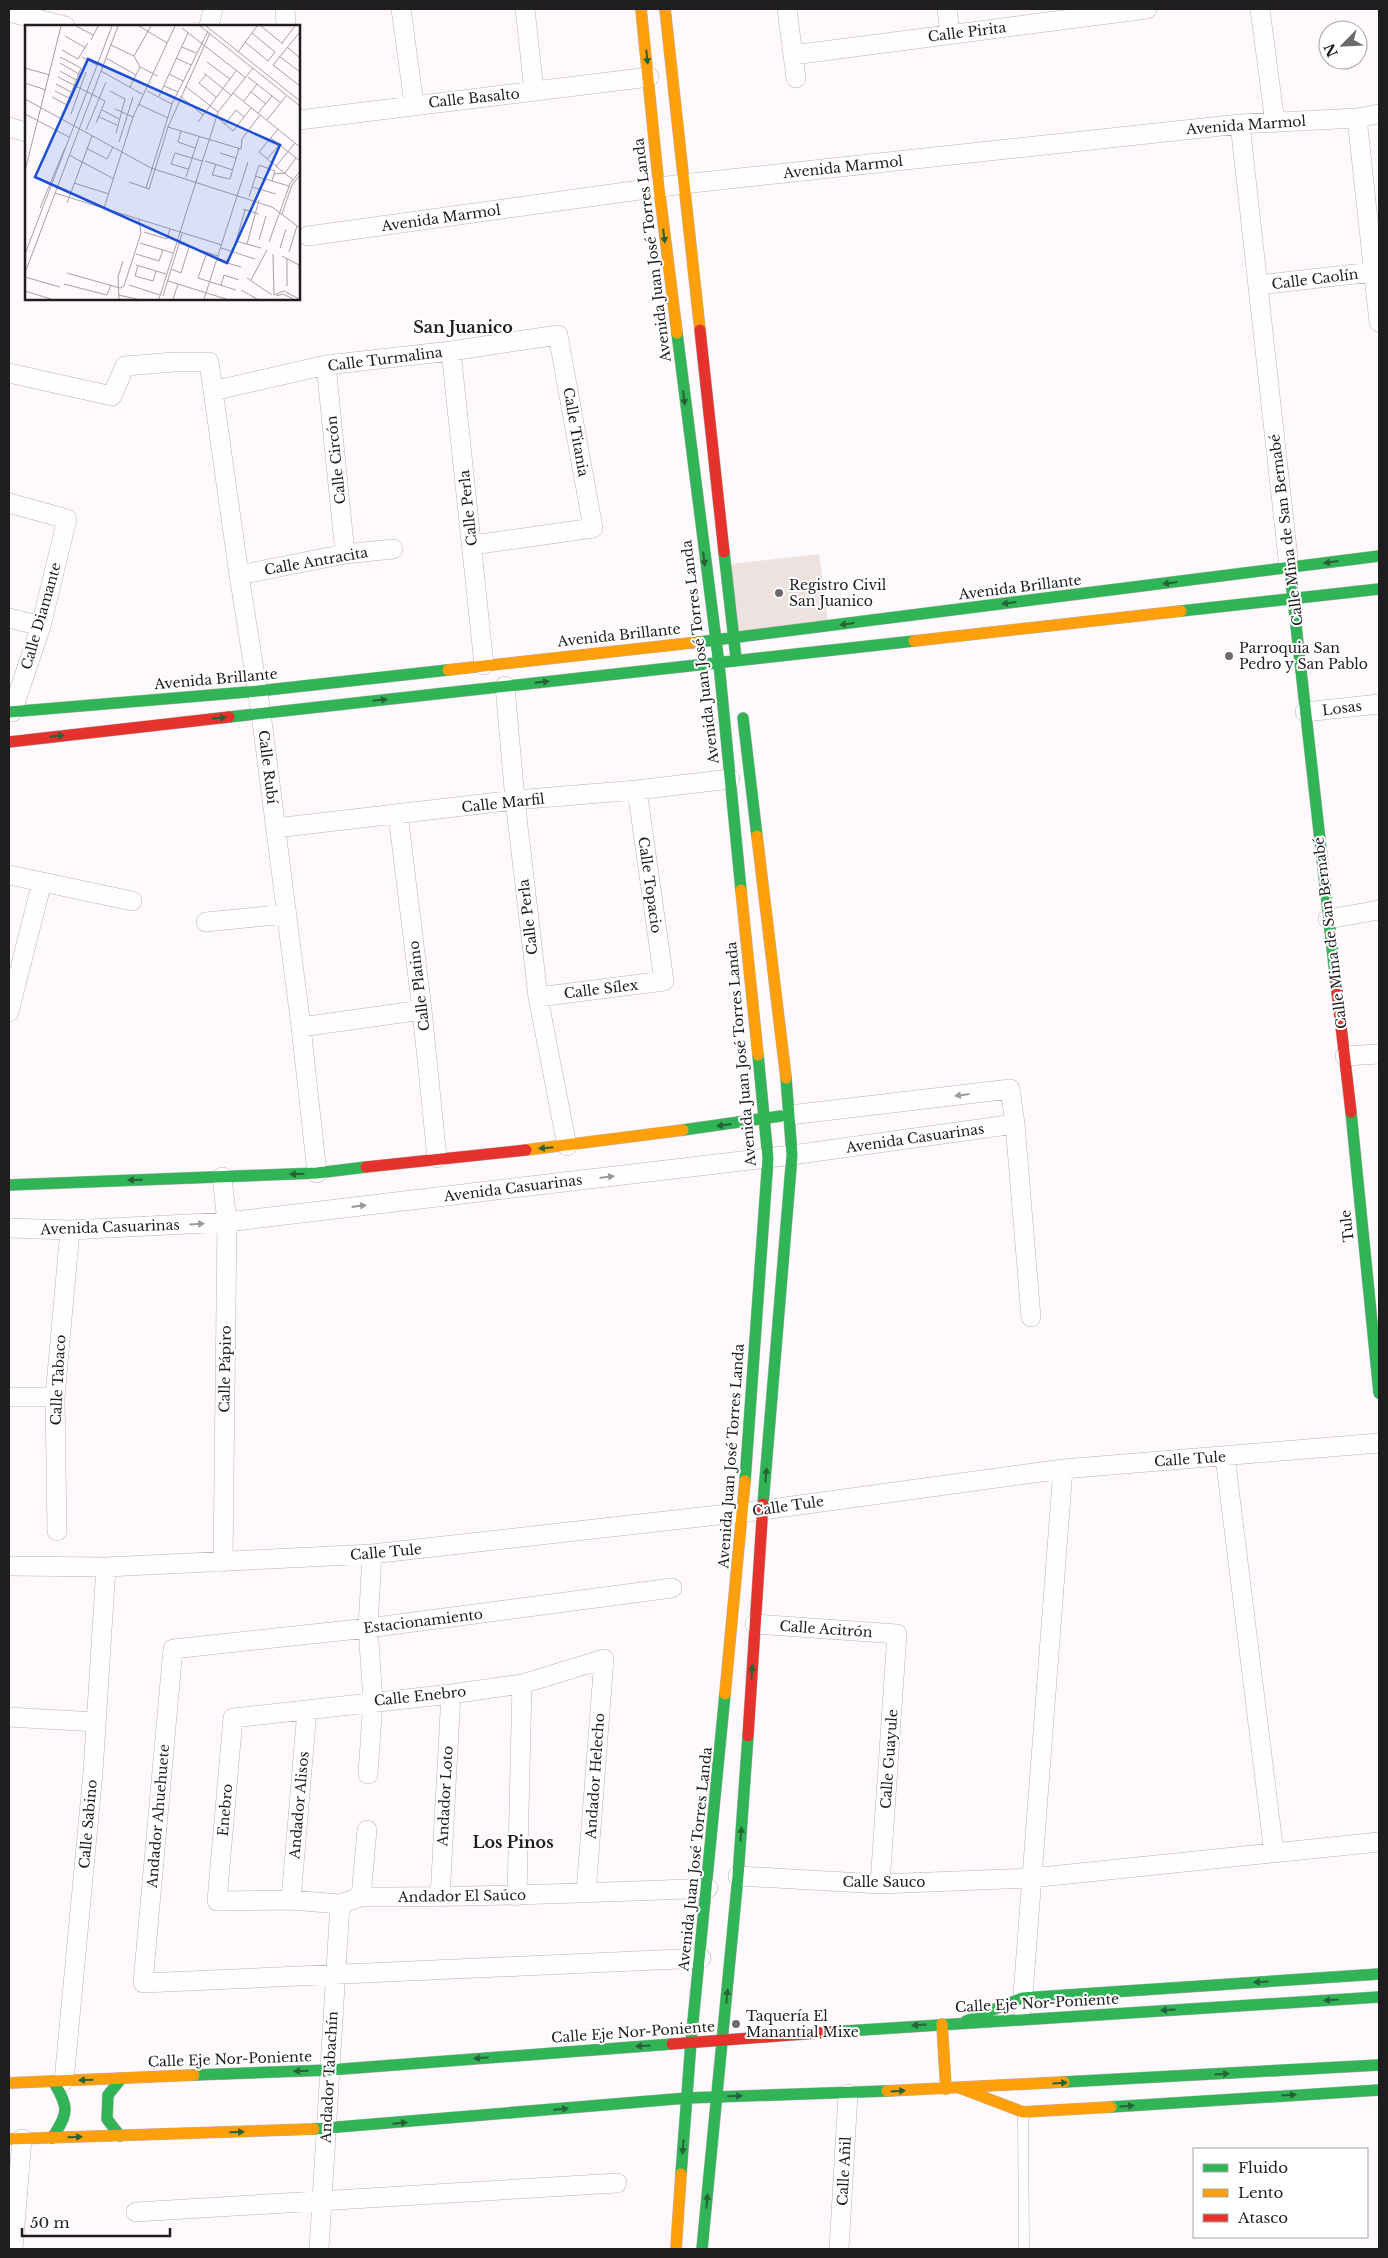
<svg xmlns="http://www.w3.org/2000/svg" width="1388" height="2258" font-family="'Libre Baskerville',serif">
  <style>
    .building { fill: #ede2df }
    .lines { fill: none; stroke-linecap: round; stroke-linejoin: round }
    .lane-casing { stroke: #b7b3b7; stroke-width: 11 }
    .street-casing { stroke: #b7b3b7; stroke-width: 20 }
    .fast-casing { stroke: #b7b3b7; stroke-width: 12 }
    .slow-casing { stroke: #b7b3b7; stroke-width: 12 }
    .jam-casing { stroke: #b7b3b7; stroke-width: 12 }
    .lane { stroke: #fffeff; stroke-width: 10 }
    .street { stroke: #fffeff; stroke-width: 19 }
    .fast { stroke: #30b455; stroke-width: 11 }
    .slow { stroke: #ff9f0a; stroke-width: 11 }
    .jam { stroke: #e5322d; stroke-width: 11 }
    .oneway { fill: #276138 }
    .oneway2 { fill: #9b999b }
    .poi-dot { fill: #6d6a6d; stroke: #fff; stroke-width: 2 }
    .labels { text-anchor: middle; stroke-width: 4; stroke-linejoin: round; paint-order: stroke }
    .street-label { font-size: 14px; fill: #201d20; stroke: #fff }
    .poi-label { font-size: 14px; fill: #201d20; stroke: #fff; text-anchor: start }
    .quarter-label { font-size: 16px; font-weight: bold; fill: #201d20; stroke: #fff }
    .inset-road { fill: none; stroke: #a5a1a5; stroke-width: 1 }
    .view { fill: #1d4ed8; fill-opacity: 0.15; stroke: #1d4ed8; stroke-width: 2.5 }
    .inset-edge { fill: none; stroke: #201d20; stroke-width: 2.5 }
  </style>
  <rect width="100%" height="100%" fill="#fdf9fd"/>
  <!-- building -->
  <path class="building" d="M819,554L828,622L738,634L730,564Z"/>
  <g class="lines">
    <!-- lane casing -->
    <g class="lane-casing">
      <path id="lane" d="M1023,2113L1024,2249"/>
    </g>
    <!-- street casing -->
    <g class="street-casing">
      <path id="street" d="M285,9L286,26
        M401,9L414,104
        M525,9L534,91
        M787,9L796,78
        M947,9L950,34
        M1260,9L1275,123
        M9,12L65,26
        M209,26L213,9
        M793,55L1147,9
        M1357,118L1379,322
        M299,120L649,77
        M1240,124L1289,567
        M9,127L26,132
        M308,236L683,184L1240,124L1357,118L1379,114
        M1258,285L1373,272
        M451,351L484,665
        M326,365L345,554
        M9,373L112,396L125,366L174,362H209L239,575L261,713L301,1027L317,1173
        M213,391L326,365L451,351L558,335L593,528L473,545
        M9,503L67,519L41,626L12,712
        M239,575L345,554L393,549
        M9,618L41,626
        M505,686L515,800L538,997L567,1146
        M1305,712L1379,704
        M398,815L422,1010L437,1158
        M276,828L515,800L637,790L730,779
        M9,875L132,901
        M1328,919L1379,910
        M206,922L287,914
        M538,997L664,981L637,790
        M9,1012L42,882
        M301,1027L422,1010
        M1345,1056L1379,1054
        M790,1115L1010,1089L1015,1124L1031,1317
        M222,1177L227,1222L223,1562
        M9,1228L70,1230L227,1222L792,1155L1015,1124
        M9,1397H55
        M1225,1456L1274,1853
        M57,1531L55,1397L70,1230
        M9,1566L106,1567L372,1554L763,1510L1063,1469L1379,1443
        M672,1588L368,1628L173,1649L143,1983L701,1958
        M755,1624L897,1634L880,1884
        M9,1717L96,1722
        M368,1774L373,1701L368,1628L372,1554
        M738,1876L880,1884L1031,1878L1379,1842
        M586,1893L604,1659L522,1684L451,1694L233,1718L217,1901L291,1900L340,1904L361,1897C477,1897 592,1893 708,1888
        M517,1896L522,1684
        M361,1897L367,1830
        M440,1897L451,1694
        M291,1900L307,1710
        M1022,2008L1063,1469
        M64,2081L93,1772L106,1567
        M136,2212L617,2183
        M13,2249L22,2139
        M319,2249L340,1904
        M839,2249L848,2094"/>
    </g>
    <!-- fast casing -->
    <g class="fast-casing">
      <path id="fast" d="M677,333L719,664L741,890
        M724,552L736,658
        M1291,581L1336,983
        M1181,611L1379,589
        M699,642L1379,556
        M9,712L258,691L448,670
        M229,717L914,641
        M743,718L757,836
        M1351,1112L1379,1393
        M683,1130L781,1116
        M9,1185L317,1173L366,1167
        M745,1481L768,1158L758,1055
        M763,1504L792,1155L786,1078
        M966,2021L1022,1998L1379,1974
        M830,2032L1379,1997
        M194,2075L329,2070L672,2044
        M1064,2082L1379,2065
        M1111,2107L1379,2090
        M314,2129L687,2098L887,2091
        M120,2136L107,2119L108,2095L121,2079
        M52,2138C69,2113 69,2107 53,2081
        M681,2174L691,2042L725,1694
        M702,2249L738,1876L748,1736"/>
    </g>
    <!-- slow casing -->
    <g class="slow-casing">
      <path id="slow" d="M641,9L659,188L677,333
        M665,9L700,330
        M914,641L1181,611
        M448,670L699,642
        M757,836L786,1078
        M741,890L758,1055
        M526,1150L683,1130
        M725,1694L745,1481
        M942,2024L946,2089
        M9,2083L194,2075
        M960,2088L1023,2112L1111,2107
        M887,2091L1064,2082
        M9,2139L314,2129
        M676,2249L681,2174"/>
    </g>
    <!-- jam casing -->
    <g class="jam-casing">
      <path id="jam" d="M700,330L724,552
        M9,742L229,717
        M1336,983L1351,1112
        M366,1167L526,1150
        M748,1736L763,1504
        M672,2044L830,2032"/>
    </g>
    <!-- lane -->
    <use href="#lane" class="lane"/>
    <!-- street -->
    <use href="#street" class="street"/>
    <!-- fast -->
    <use href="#fast" class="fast"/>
    <!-- slow -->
    <use href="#slow" class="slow"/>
    <!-- jam -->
    <use href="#jam" class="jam"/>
  </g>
  <!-- one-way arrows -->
  <defs><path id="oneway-solid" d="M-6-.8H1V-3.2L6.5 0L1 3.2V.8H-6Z" transform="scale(1.25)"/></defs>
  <g class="oneway">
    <use href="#oneway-solid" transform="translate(647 57) rotate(84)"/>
    <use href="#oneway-solid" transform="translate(664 236) rotate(83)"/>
    <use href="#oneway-solid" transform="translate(684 398) rotate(83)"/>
    <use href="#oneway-solid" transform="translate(704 559) rotate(83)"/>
    <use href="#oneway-solid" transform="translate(1331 562) rotate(172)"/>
    <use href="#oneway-solid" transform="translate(1170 583) rotate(173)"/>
    <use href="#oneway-solid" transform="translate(1009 603) rotate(173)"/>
    <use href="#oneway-solid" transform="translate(847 624) rotate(173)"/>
    <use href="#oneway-solid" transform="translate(542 682) rotate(-6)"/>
    <use href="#oneway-solid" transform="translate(380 700) rotate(-6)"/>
    <use href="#oneway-solid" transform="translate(219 718) rotate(-6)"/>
    <use href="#oneway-solid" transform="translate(57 736) rotate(-6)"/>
    <use href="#oneway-solid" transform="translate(724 1125) rotate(172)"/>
    <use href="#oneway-solid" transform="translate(546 1148) rotate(175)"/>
    <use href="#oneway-solid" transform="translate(297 1174) rotate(178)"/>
    <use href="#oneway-solid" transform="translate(135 1180) rotate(178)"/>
    <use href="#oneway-solid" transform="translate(766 1475) rotate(-85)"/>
    <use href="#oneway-solid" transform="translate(752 1672) rotate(-86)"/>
    <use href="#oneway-solid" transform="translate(741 1834) rotate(-86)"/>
    <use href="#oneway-solid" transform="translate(1261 1982) rotate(176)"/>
    <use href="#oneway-solid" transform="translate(727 1996) rotate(-85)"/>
    <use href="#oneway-solid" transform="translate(1331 2000) rotate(177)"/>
    <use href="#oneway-solid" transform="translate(1168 2010) rotate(177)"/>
    <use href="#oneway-solid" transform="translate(919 2025) rotate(176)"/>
    <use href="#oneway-solid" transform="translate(643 2046) rotate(176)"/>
    <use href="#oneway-solid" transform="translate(481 2058) rotate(176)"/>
    <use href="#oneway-solid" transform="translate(301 2071) rotate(178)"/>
    <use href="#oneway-solid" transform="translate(1222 2074) rotate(-3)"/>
    <use href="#oneway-solid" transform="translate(86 2080) rotate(178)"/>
    <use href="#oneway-solid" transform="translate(1060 2083) rotate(-3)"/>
    <use href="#oneway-solid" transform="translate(898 2091) rotate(-3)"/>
    <use href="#oneway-solid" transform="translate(1289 2095) rotate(-4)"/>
    <use href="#oneway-solid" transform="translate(735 2096) rotate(-1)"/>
    <use href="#oneway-solid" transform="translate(1127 2106) rotate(-4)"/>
    <use href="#oneway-solid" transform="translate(561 2109) rotate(-5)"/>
    <use href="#oneway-solid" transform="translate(400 2123) rotate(-5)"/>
    <use href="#oneway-solid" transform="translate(237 2132) rotate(-2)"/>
    <use href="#oneway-solid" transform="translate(75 2137) rotate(-1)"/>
    <use href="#oneway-solid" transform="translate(683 2147) rotate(94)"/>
    <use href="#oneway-solid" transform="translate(707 2201) rotate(-85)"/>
  </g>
  <g class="oneway2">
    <use href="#oneway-solid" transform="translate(962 1095) rotate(173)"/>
    <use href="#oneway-solid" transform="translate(607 1177) rotate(-7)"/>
    <use href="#oneway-solid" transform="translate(359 1206) rotate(-7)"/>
    <use href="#oneway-solid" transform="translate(197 1224) rotate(-3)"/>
  </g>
  <!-- markers -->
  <g class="poi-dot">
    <circle cx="779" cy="593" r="5"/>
    <circle cx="1229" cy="656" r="5"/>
    <circle cx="736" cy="2024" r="5"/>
  </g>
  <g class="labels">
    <!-- street labels -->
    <g class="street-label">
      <text transform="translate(967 32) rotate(-7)" y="5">Calle Pirita</text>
      <text transform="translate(474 98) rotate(-6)" y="5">Calle Basalto</text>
      <text transform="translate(1246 125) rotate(-4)" y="5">Avenida Marmol</text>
      <text transform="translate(843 167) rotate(-6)" y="5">Avenida Marmol</text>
      <text transform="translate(441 218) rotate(-8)" y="5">Avenida Marmol</text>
      <text transform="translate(652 250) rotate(-97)" y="5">Avenida Juan José Torres Landa</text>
      <text transform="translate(1315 279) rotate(-7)" y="5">Calle Caolín</text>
      <text transform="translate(385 359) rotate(-7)" y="5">Calle Turmalina</text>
      <text transform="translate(576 432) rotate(80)" y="5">Calle Titania</text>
      <text transform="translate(336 460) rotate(-96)" y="5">Calle Circón</text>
      <text transform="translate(468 508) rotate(-96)" y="5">Calle Perla</text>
      <text transform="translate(1286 530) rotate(-97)" y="5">Calle Mina de San Bernabé</text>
      <text transform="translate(316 561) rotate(-10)" y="5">Calle Antracita</text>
      <text transform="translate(1020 587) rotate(-7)" y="5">Avenida Brillante</text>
      <text transform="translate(41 616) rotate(-74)" y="5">Calle Diamante</text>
      <text transform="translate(619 635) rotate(-6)" y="5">Avenida Brillante</text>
      <text transform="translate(700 652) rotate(-97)" y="5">Avenida Juan José Torres Landa</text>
      <text transform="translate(216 679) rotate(-5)" y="5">Avenida Brillante</text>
      <text transform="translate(1342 708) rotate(-7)" y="5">Losas</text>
      <text transform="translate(268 767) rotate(83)" y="5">Calle Rubí</text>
      <text transform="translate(503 803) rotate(-6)" y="5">Calle Marfil</text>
      <text transform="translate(650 885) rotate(82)" y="5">Calle Topacio</text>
      <text transform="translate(528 917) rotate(-97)" y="5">Calle Perla</text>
      <text transform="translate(1330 933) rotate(-97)" y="5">Calle Mina de San Bernabé</text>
      <text transform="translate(419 986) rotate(-97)" y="5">Calle Platino</text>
      <text transform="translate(601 989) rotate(-7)" y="5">Calle Sílex</text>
      <text transform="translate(741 1054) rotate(-95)" y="5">Avenida Juan José Torres Landa</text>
      <text transform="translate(915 1138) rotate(-8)" y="5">Avenida Casuarinas</text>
      <text transform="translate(513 1188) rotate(-7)" y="5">Avenida Casuarinas</text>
      <text transform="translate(1347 1226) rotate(-96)" y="5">Tule</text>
      <text transform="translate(110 1227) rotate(-2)" y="5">Avenida Casuarinas</text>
      <text transform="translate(225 1369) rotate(-89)" y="5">Calle Pápiro</text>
      <text transform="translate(58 1380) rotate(-87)" y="5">Calle Tabaco</text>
      <text transform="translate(731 1456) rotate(-86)" y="5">Avenida Juan José Torres Landa</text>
      <text transform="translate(1190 1459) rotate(-4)" y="5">Calle Tule</text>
      <text transform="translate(788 1506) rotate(-8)" y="5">Calle Tule</text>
      <text transform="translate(386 1552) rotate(-5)" y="5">Calle Tule</text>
      <text transform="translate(423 1621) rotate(-7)" y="5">Estacionamiento</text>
      <text transform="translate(826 1629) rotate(4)" y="5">Calle Acitrón</text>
      <text transform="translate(420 1696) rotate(-6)" y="5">Calle Enebro</text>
      <text transform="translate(889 1759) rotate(-86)" y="5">Calle Guayule</text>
      <text transform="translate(595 1776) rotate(-86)" y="5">Andador Helecho</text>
      <text transform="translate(445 1796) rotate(-87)" y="5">Andador Loto</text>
      <text transform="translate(299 1805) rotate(-85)" y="5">Andador Alisos</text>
      <text transform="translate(225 1810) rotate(-85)" y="5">Enebro</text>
      <text transform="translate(158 1816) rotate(-85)" y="5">Andador Ahuehuete</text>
      <text transform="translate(88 1824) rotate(-85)" y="5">Calle Sabino</text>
      <text transform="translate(695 1859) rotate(-84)" y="5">Avenida Juan José Torres Landa</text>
      <text x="884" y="1887">Calle Sauco</text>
      <text transform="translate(462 1896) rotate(-1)" y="5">Andador El Saúco</text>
      <text transform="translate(1037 2003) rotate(-3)" y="5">Calle Eje Nor-Poniente</text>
      <text transform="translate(633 2032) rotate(-4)" y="5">Calle Eje Nor-Poniente</text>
      <text transform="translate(230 2059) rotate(-2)" y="5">Calle Eje Nor-Poniente</text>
      <text transform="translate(329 2077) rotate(-87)" y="5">Andador Tabachín</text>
      <text transform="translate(844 2171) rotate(-87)" y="5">Calle Añil</text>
    </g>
    <!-- poi labels -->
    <g class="poi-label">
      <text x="789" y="590">Registro Civil<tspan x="789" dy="16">San Juanico</tspan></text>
      <text x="1239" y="653">Parroquia San<tspan x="1239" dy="16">Pedro y San Pablo</tspan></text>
      <text x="746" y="2021">Taquería El<tspan x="746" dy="16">Manantial Mixe</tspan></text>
    </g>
    <!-- quarter labels -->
    <g class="quarter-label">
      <text x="463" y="333">San Juanico</text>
      <text x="513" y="1848">Los Pinos</text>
    </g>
  </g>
  <!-- overview -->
  <g transform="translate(25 25)">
    <rect width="275" height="275" fill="#fdf9fd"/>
    <path class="inset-road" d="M51,1L68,10M114,1L142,18M175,1L275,81M181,1L275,76M236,1L258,19M157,3L221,53M40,11L61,23M66,15L73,1M220,17L243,36L250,27L227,8M257,18L270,1M86,20L109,31L115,42L133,51M157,22L171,28M262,22L275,33M37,25L53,34L63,18M213,27L232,1M109,31L126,1M254,31L275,47M35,32L56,43L37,91M57,32L72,40M81,33L111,50M151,33L166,40M182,37L205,54M35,38L54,49M0,43L25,50M35,46L51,55M76,46L117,69M179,48L207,71M144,49L158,56M181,50L174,58L191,72M33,52L80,76L71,98M223,52L256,78M0,58L21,65M31,59L46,67M139,61L153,67M160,61L193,87M275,61L248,40L275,7M105,62L115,42M30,66L44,73M85,66L100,74L91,108M122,66L147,79M226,67L241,79M208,68L275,122M134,71L163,8M155,71L178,90M27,72L42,80M0,74L126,143L247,182L275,203M219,76L232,59M113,79L143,93M90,84L108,92M77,85L94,94M233,88L247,71M0,89L44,112M46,89L61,47M74,92L92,100M194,94L208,106L226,83M242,95L261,71M173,97L211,46M200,99L211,85L219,92M143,102L216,124L217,114L235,90M253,104L234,127L268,155M61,105L81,57M156,106L153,117L170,123M246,113L275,136M94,117L108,72M61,123L82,134L88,122M195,128L211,133M44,130L89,154M242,134L254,120M180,136L208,145M191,139L187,150L205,154L214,123M251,141L270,118M163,144L146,139L150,128L177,136M0,146L36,1M249,149L260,148L271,133M230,151L264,161M161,152L174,112M104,157L124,164L143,102L185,8M49,158L84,169M227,162L251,169M121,163L147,79L183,6M30,168L197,220M224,172L234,140L250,146L247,156M42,178L67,111M15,183L40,123M79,183L108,92L150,1M218,184L234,189M257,189L267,160L275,150M119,207L142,214L145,204M234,215L241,191M211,216L236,223M244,217L265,159L275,146M115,218L148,228M153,218L193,231M222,219L234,175M196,223L230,234M255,223L261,204M182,227L173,253L211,265M208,227L220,185M264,227L272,201M0,229L87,1M111,229L134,236L138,225M248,229L249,270M257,231L274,240M262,234V261M192,235L216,242M274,239L275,274M111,240L141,249M113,240L110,251L128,256L131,246M146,244L156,248L164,222M0,248L93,1M42,248L95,263L99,261L116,208L114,194M0,252L35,262M222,253L247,270M226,255L242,225M143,256L201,274M39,259L82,270L86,260M104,260L135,270M196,260L199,250L214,255M216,265L232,274M0,266L26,274M93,270L112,274M249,270L259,266L274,274M138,271L157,209M251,271L258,269L268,274M94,274L93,252L98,236M134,274L193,87L228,43M148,274L153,259M179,274L223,137"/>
    <path class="view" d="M63,34L255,120L202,238L10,152Z"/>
    <rect width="275" height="275" class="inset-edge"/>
  </g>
  <!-- border -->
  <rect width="1388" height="2258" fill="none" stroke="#201d20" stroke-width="20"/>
  <!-- legend -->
  <rect x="1193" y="2148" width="175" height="90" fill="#ffffff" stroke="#a6a5a6"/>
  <rect x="1203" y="2164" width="25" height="8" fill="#30b455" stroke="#a6a5a6"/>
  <text x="1238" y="2173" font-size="15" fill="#201d20">Fluido</text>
  <rect x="1203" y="2189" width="25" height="8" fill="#ff9f0a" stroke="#a6a5a6"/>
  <text x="1238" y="2198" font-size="15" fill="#201d20">Lento</text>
  <rect x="1203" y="2214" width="25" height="8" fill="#e5322d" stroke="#a6a5a6"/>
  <text x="1238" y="2223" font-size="15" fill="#201d20">Atasco</text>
  <!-- north arrow -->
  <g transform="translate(1343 45) rotate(246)"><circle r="24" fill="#ffffff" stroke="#a6a5a6"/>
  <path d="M0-4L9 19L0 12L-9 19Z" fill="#6d6a6d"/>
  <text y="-8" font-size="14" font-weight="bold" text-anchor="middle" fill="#201d20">N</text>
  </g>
  <!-- scale -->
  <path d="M22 2228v8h148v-8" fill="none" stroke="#201d20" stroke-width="2.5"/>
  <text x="30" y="2228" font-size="15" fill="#201d20" stroke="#ffffff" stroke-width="4" paint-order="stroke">50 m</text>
</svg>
